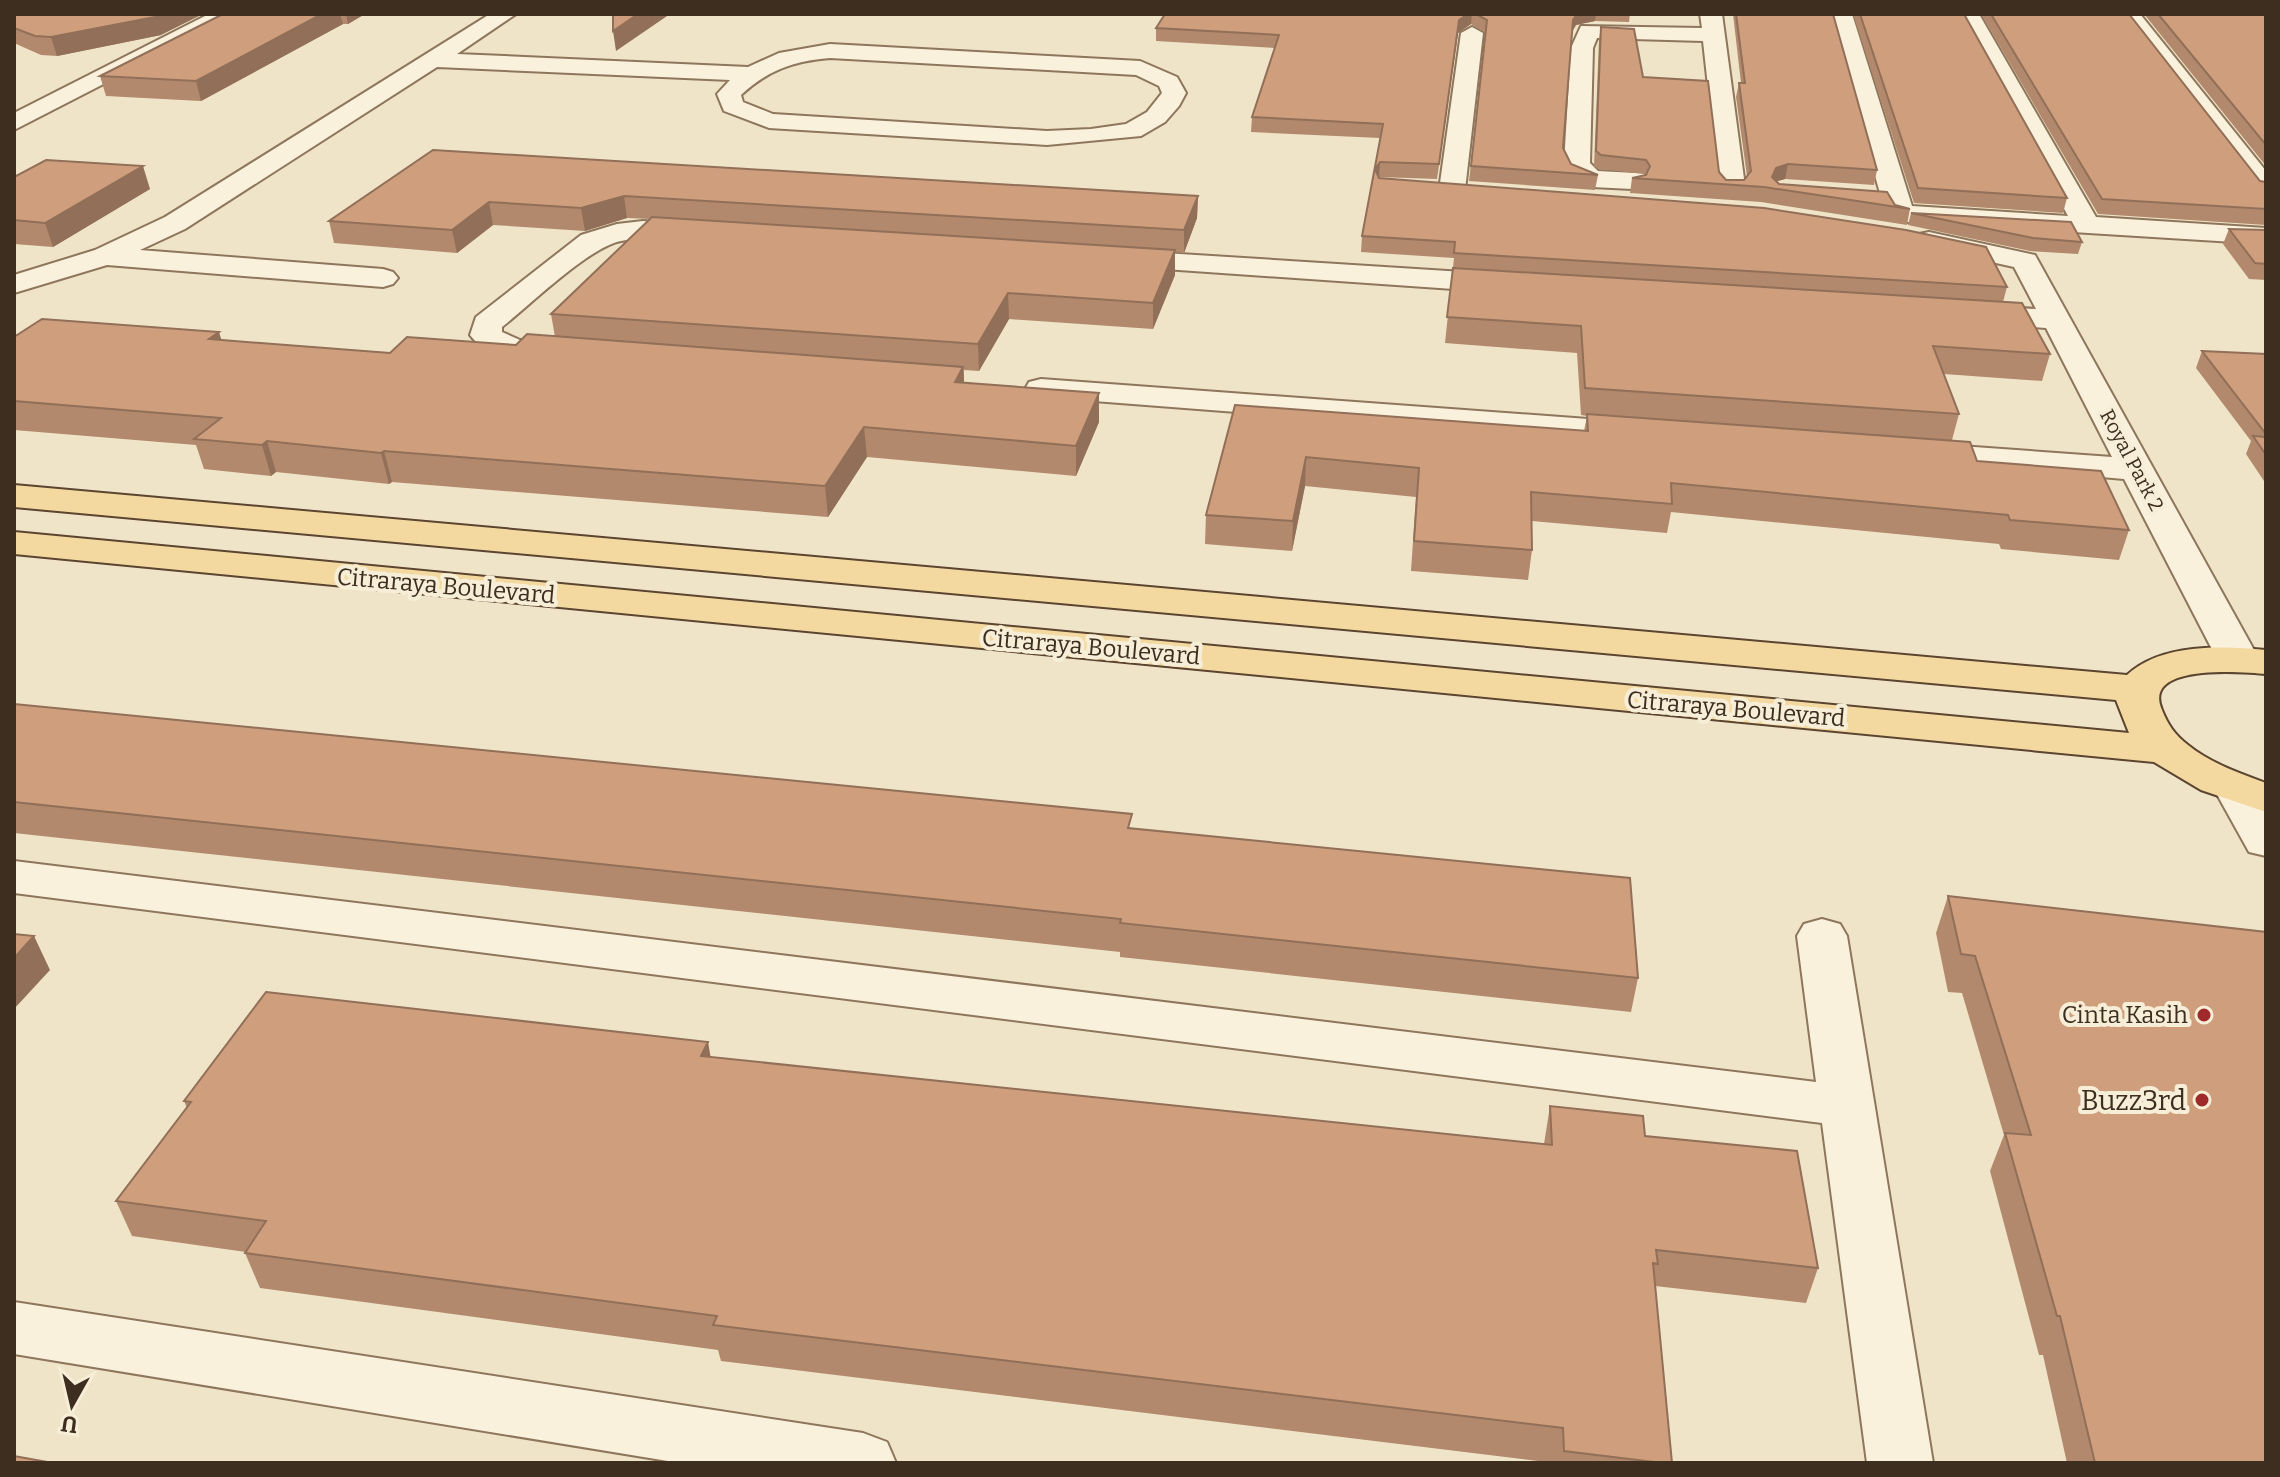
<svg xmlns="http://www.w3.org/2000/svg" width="2280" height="1477" font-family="Bitter,serif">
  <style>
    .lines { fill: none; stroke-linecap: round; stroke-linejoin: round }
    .minor-casing { stroke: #8d765c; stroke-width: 4 }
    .major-casing { stroke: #5b4430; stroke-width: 4 }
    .minor { fill: #faf1dc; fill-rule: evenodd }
    .major { fill: #f3d9a0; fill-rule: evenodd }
    .wall { fill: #b2896c }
    .shaded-wall { fill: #916f58 }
    .building { fill: #cf9f7d; stroke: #916f58; stroke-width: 2 }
    .poi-dot { fill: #9e2a2b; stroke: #f7eed8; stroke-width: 3 }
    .labels { text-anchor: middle; stroke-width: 8; stroke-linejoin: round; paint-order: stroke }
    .far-street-label { font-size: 20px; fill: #3d2e20; stroke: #f7eed8 }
    .street-label { font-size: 24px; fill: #3d2e20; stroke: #f7eed8 }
    .poi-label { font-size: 24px; fill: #3d2e20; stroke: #f7eed8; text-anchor: end }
    .near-poi-label { font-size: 28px; fill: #3d2e20; stroke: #f7eed8; text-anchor: end }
  </style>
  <rect width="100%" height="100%" fill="#f0e4c8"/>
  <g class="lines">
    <!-- minor casing -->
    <g class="minor-casing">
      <path id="minor" d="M209,14H236L232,18L14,130V113Z
        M490,14H516L457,54L748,67L779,53L830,44L1140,61L1177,77L1186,93L1179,106L1165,122L1141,136L1047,145L769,128L724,111L717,94L730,80L437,67L185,229L140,250L383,269L393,272L398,278L393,284L383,287L107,265L14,293V275L95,250L165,217ZM830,58L1136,75L1159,86L1162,93L1147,112L1126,124L1091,129L1047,131L773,114L743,102L741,95C768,70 794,61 830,58Z
        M1700,14H1722L1745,186L1741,192H1723L1719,186L1703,41L1597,38L1593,48L1590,163L1598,171L1692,176L1701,178L1705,184L1701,190L1692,192L1592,187L1570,177L1564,163L1571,48L1581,26L1702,28Z
        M1830,14H1852L1912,206L2068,216L1957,14H1979L2096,217L2266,228V244L1908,222L1892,217L1881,197Z
        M2118,14H2140L2266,171V196L2257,194Z
        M1472,27L1483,33L1465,190L1461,196H1443L1439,190L1461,33Z
        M643,221L707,226L711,232L707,238C680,245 649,235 621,241C589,247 530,305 502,327V332L520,340L568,346L573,353L568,360C541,367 488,360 470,335L476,317L581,235L617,224Z
        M1929,232L2035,255L2259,659L2253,668L2238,671L2223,668L2217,659L2124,479L1906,460L1901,453L1906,446L1918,443L2112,457L2046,328L1971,323L1960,320L1956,314L1960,308L1971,305L2036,309L2014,267L1919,246L1915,240L1919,234Z
        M1117,250L1511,275L1521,278L1526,284L1521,290L1511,293L1107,265L1103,259L1107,253Z
        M1041,379L1642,423L1654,426L1659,433L1654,440L1642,443L1029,396L1025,389L1029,382Z
        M2237,775L2253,779L2266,800V856L2249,852L2214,789L2221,779Z
        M14,861L1816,1082L1797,936L1804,924L1822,919L1840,924L1847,936L1933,1463H1867L1822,1123L14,893Z
        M14,1302L863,1433L887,1442L896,1463H680L14,1354Z"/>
    </g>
    <!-- major casing -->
    <g class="major-casing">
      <path id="major" d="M14,485L2127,675C2162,643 2221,646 2266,650V674C2242,672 2141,663 2162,710C2168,725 2175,735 2188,745C2210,763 2239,773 2266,783V812L2201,790L2154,762L14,554V532L2129,733L2116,700L14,507Z"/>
    </g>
    <!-- minor -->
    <use href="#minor" class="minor"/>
    <!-- major -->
    <use href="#major" class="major"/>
  </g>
  <!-- wall -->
  <path class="wall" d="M14,14L161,35L57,56L41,55L14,43Z
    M223,14H365L348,24H343L201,101L106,96L100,76Z
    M1165,14H1630L1629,22L1595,21L1576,25L1572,32L1563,148L1571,164L1598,175L1595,190L1469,181L1486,33L1471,24L1458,33L1437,179L1379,177V178L2007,287L2003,302L2050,354L2042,381L1944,374L1959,414L1952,440L1977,461L2129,530L2119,560L2001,549L1999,544L1671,512L1667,533L1532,521V550L1528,580L1411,571L1416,497L1305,486L1292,551L1205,544L1206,515L1235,405L1584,431L1587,416L1581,415L1577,353L1445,343L1454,258L1361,252L1362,236L1380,138L1251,132L1252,117L1275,48L1156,41V28Z
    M1733,14H1833L1877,170L1874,185L1785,179L1777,181L1779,184L1895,205L1910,209L1907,225L1761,202L1630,193L1632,178L1644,175V174L1599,169L1594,166L1599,40L1601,27L1643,77L1726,180H1744L1747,176L1736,97L1739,83H1741Z
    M1853,14H1964L2067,198L2063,213L1914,203Z
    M1981,14H2129L2260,181L2266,182V225L2098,214Z
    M2144,14H2266V166Z
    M433,150L1198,196L1197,218L1184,253L1175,252V275L1153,329L1009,319L979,371L964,370V382L1099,422L1076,476L867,457L828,517L392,482L389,484L276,472L271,476L204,469L196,445L14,430V337L222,340L390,353L516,345L555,337L551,314L650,219L627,218L585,231L493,225L457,253L334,243L329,221Z
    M14,177L150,189L53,247L14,244Z
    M1911,213L2082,242L2078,254L2030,251L1908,225Z
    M2229,229L2266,230V280L2249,279L2223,244Z
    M2202,351L2266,354V484L2246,454L2251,441L2196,368Z
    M14,704L1132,828L1638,978L1631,1012L1120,957V952L14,833Z
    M1948,896L2266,1463H2067L2043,1355H2039L1990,1171L2004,1135L1962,993L1948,992L1936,933Z
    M711,1057L1544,1144L1550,1106L1645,1136L1818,1268L1806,1303L1655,1286L1672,1463H1554L721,1361L718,1350L260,1288L245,1253L246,1252L132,1236L116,1201L187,1108L184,1101Z"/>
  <!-- shaded-wall -->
  <path class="shaded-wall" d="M161,14H203L161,35L57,56L51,37Z
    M322,14H340L343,24L201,101L196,81Z
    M346,14H365L348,24Z
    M638,14H670L616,51L613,31Z
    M1468,14H1472L1471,24L1458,33L1437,179L1459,20Z
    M1577,14H1596L1595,21L1576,25L1571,33L1573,20Z
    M1380,162L1379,177L1374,184L1375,169Z
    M1788,164L1785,179L1774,182L1772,177L1776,168Z
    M143,166L150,189L53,247L45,223Z
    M624,196L627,218L585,231L581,208Z
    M1198,196L1197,218L1184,253V230Z
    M489,202L493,225L457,253L452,230Z
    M1175,250V275L1153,329V303Z
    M1008,293L1009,319L979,371L978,344Z
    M219,332L228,361L209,339Z
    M963,367L965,396L955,382Z
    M1099,393V422L1076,476V446Z
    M864,427L867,457L828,517L825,486Z
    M267,441L276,472L271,476L262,445Z
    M384,451L392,482L389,484L381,453Z
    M1306,457L1305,486L1292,551L1293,521Z
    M34,936L50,970L14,1009V958Z
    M708,1042L714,1076L701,1056Z"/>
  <!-- building -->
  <path class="building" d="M14,14H161L155,17L51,37L35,36L14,28Z
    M223,14H322L196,81L100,76Z
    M613,14H638L613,31Z
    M1165,14H1468L1459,20L1439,164L1380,162L1375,169L1379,178L1764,208L1906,230L1986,247L2007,287L1454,253L1455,242L1362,236L1383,124L1252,117L1279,35L1156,28Z
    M1476,14H1577L1573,20L1563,148L1571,164L1598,175L1471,166L1487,20Z
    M1736,14H1833L1877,170L1788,164L1776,168L1772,177L1779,184L1887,192L1895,205L1910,209L1764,187L1632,178L1646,175L1650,166L1646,160L1601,155L1596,151L1601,27L1634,29L1643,77L1708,81L1719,172L1726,180H1744L1751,171L1739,83H1745Z
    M1860,14H1964L2067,198L1918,188Z
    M1991,14H2129L2260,181L2266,182V209L2102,199Z
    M2158,14H2266V145Z
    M433,150L1198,196L1184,230L624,196L581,208L489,202L452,230L329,221Z
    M46,160L143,166L45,223L14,220V177Z
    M1911,213L2071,222L2082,242L2033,238Z
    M652,217L1175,250L1153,303L1008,293L978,344L551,314Z
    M2229,229L2266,230V264L2255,263Z
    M1453,268L2022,303L2050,354L1933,346L1959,414L1585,388L1581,326L1447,317Z
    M42,319L219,332L209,339L390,353L407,337L516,345L527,334L963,367L955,382L1099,393L1076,446L864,427L825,486L384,451L381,453L267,441L262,445L194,439L221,418L14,401V337Z
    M2202,351L2266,354V434Z
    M1235,405L1588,431L1587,414L1970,442L1977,461L2101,471L2129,530L2010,520L2008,515L1671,483L1672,504L1531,492L1532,550L1414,541L1419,468L1306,457L1293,521L1206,515Z
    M2253,436L2266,437V455Z
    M14,704L1132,814L1128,828L1630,878L1638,978L1120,923L1121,919L14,802Z
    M1948,896L2266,932V1463H2095L2060,1316H2057L2005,1133L2031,1135L1975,956L1961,954Z
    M14,934L34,936L14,958Z
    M266,992L708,1042L701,1056L1552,1145L1550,1106L1643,1116L1645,1136L1797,1151L1818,1268L1656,1250L1658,1264L1653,1263L1672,1463H1662L1564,1451L1563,1428L713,1325L717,1316L245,1253L266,1221L116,1201L191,1102L184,1101Z
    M14,1456L53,1463H14Z"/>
  <!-- markers -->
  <g class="poi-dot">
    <circle cx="2204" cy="1015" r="8"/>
    <circle cx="2202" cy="1100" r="8"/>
  </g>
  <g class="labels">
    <!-- far-street labels -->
    <g class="far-street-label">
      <text transform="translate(2132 460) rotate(62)" y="7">Royal Park 2</text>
    </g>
    <!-- street labels -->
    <g class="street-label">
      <text transform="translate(446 586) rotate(5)" y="8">Citraraya Boulevard</text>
      <text transform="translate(1091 647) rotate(5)" y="8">Citraraya Boulevard</text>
      <text transform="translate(1736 709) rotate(5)" y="8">Citraraya Boulevard</text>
    </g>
    <!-- poi labels -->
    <g class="poi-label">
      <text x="2188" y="1023">Cinta Kasih</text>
    </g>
    <!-- near-poi labels -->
    <g class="near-poi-label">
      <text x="2186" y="1110">Buzz3rd</text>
    </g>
  </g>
  <!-- border -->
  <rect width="2280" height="1477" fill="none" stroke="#3d2e20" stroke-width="32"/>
  <!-- north arrow -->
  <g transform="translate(72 1405) rotate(188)" stroke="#f7eed8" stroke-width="6" paint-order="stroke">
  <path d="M0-6L14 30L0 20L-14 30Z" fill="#3d2e20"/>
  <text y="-12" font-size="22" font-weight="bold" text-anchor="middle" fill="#3d2e20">U</text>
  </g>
</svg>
